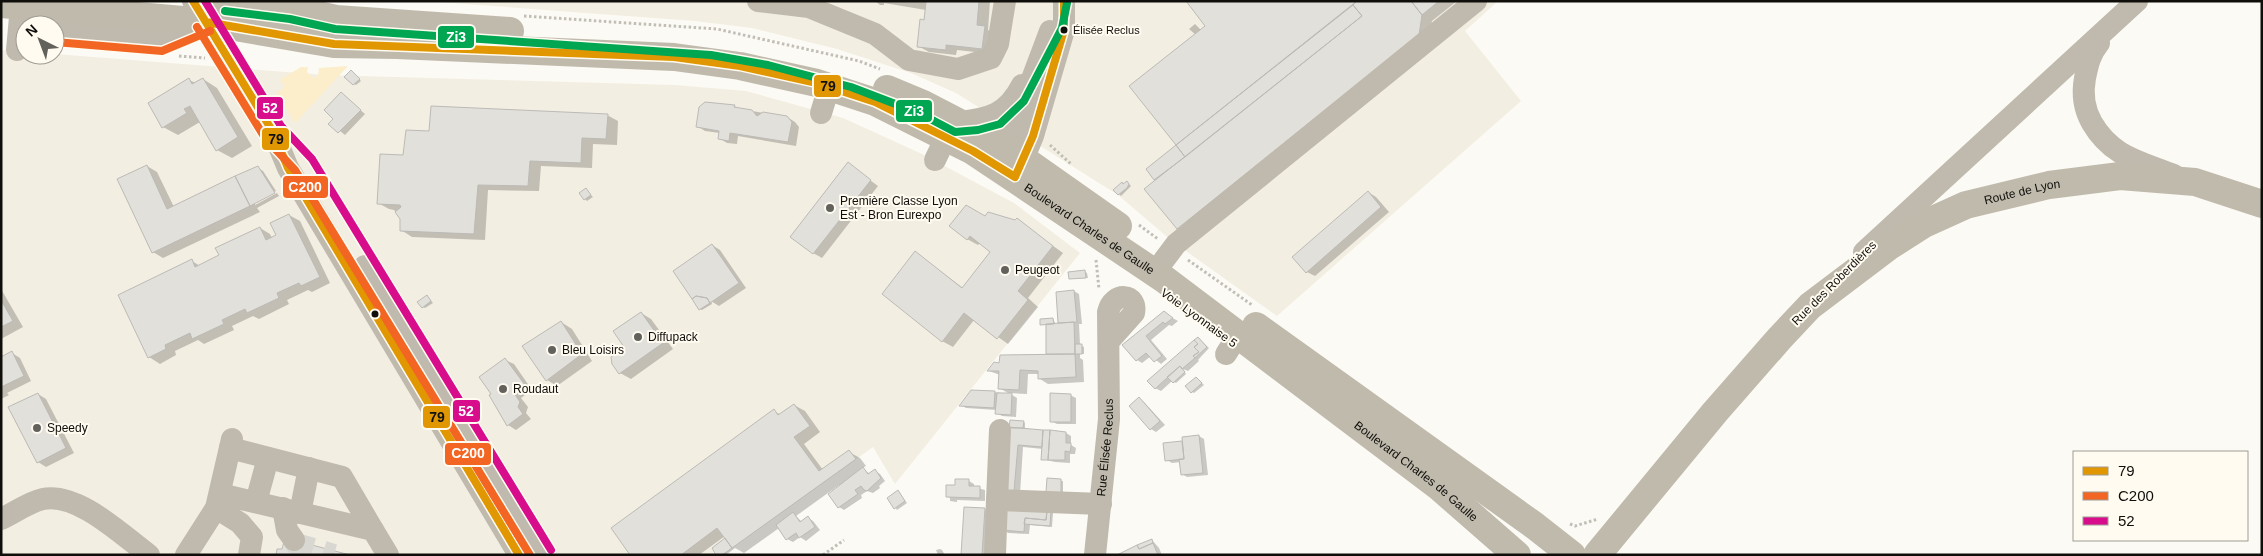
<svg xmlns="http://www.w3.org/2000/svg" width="2263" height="556" font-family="Helvetica,sans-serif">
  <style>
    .built { fill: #f3eee2 }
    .green { fill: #fceecb }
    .shadow { fill: #0003 }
    .building { fill: #e2e0db; stroke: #bcbab6 }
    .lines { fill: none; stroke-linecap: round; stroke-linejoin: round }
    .minor-tunnel { stroke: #d8d7d1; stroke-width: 22; stroke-dasharray: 22 11; stroke-linecap: butt }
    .path { stroke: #c1beb6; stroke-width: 3; stroke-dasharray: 2.5 2.5; stroke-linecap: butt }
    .minor { stroke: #bfbaad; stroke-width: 22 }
    .major { stroke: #c0baad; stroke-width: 28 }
    .bus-1-casing { stroke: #fffbf0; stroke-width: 11 }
    .bus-2-casing { stroke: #fffbf0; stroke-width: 11 }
    .bus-3-casing { stroke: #fffbf0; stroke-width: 11 }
    .bus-4-casing { stroke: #fffbf0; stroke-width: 11 }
    .bus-1 { stroke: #e09701; stroke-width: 8 }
    .bus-2 { stroke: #f26522; stroke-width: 8 }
    .bus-3 { stroke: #d80d8c; stroke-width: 8 }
    .bus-4 { stroke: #00a651; stroke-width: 8 }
    .bus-dot { fill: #0f0e0a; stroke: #fffbf0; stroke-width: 2 }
    .poi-dot { fill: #62615c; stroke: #fffbf0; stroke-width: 2 }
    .labels { text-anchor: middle; stroke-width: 4; stroke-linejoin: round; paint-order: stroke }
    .bus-label { font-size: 11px; fill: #0f0e0a; stroke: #fffbf0; text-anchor: start }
    .street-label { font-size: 12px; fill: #0f0e0a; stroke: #fffbf0 }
    .poi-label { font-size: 12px; fill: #0f0e0a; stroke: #fffbf0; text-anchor: start }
    .line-badge { stroke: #fffbf0; stroke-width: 2 }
    .badge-label { font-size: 14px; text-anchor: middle; font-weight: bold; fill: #fff }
    .pale-badge-label { font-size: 14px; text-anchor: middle; font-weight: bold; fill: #111 }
  </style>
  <rect width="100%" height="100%" fill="#fcfaf4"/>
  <!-- built -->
  <path class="built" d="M425,1H1498L1465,31L1521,101L1277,316L1172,241L1118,195L956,93L911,73L837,49L752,28L695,21Z
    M1,50L25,52V55L55,54L324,75L675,85L746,91L843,118L922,154L1014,203L1080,253L895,484L873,447L722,555H1Z"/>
  <!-- green -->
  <path class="green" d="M348,66L295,123L276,93L284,88L283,83L279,80L301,67H308L307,72L313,78L318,76L319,68Z"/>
  <!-- shadow -->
  <path class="shadow" d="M875,1H990L988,30L995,34L993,54L957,50L956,55L929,52L918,46L926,10L884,3V5H880Z
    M1187,1H1457L1432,21L1429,41L1156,181L1148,169L1177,145L1131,87L1196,35L1189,29L1195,24L1201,30L1207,26Z
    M353,73L361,81L356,85L354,84Z
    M203,79L217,88L252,146L232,158L217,150L200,122L178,135L163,127L189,80L196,83Z
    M341,93L365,114L345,135L330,123L334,119Z
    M734,106L740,109L787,117L795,122L799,127L796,146L738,136L737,144L727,143L719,138L720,133L705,131L697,126Z
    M607,115L618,121L617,145L593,144L592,168L541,166L539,191L488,190L485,240L412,237L401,230V218L394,210L389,209L378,203L404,157L430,132Z
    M848,164L878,186L822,258L813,253Z
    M147,166L157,172L174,207L258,168L263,171L276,191L255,202V205L277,193L279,196L257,208L260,212L163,258L153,252Z
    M1127,182L1131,186L1121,196L1119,194Z
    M586,190L593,197L587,201L585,199Z
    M1368,192L1376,197L1389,212L1315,276L1307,272Z
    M289,215L300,221L330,283L312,292L308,290L287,300L289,304L259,319L253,316L232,326L234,330L204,344L198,340L175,351L176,355L160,364L149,357L192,261L200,266L220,256L260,228L270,234L272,238L278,236Z
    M985,218L1015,222L1017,220L1063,253L1028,298L1038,307L1008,344L974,320L953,347L942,341L916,253L963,288L992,251L981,242L978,245L967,239L951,226Z
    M712,245L720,250L746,288L719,306L711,301L712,304L702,310L700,309Z
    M1085,272L1087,273L1088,278H1070Z
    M1,289L23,327L1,339Z
    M1074,291L1079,294L1082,324H1079L1080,345L1084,347V354H1080V358L1083,360L1084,382L1048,384L1040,379L1039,374H1028L1027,394L1009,393L1017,398L1016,417L1002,416L997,413V410L966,408L961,405L995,392L1010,394L999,388L1000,375L989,371L1051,355L1048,353L1047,325L1041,324L1053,319L1056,325L1059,324L1057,293Z
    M427,296L433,303L425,308L423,307Z
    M641,313L651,319L673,349L631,379L620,373L626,347Z
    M1169,316L1178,321L1172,326L1169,325L1151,340L1167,359L1161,364L1151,356L1142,363L1137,360L1124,345Z
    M561,322L572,329L592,361L557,386L547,380Z
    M1198,338L1209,348L1198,360L1199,361L1188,371L1183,369L1186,374L1176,383L1172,381L1161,391L1155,388Z
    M12,353L20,358L31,381L7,393L9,395L1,399V358Z
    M505,360L514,364L532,390L521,398L528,407L526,413L531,419L516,430L508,425Z
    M1197,378L1204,385L1194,393L1192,392Z
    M38,394L46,399L74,453L46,467L38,462Z
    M1070,395L1076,398V424H1057L1051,421Z
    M1139,399L1144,402L1165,425L1156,432L1151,429Z
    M794,405L805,411L820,432L804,444L823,470L849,452L860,458L866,466L862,468L870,474L875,471L880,474L885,481L879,486L880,488L873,493L867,491L861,495L862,498L844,510L839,507L830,495L840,487L839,485L796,516L802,522L808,518L813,521L820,530L806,541L800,537L793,542L787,539L779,528L744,553L735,548L726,555H718L727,539L725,536L699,555H631L774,411L781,415Z
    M1023,422L1025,423V430L1066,433L1071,436V445L1076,448L1075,454H1070V463L1055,462L1042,459L1043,449L1023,447L1020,494L1011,493L1009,429Z
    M1199,436L1204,439L1208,475L1187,477L1182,474L1181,462L1172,463L1167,460L1165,444L1183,442Z
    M1048,479L1063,481V494Z
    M969,481L974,484V487L985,490V501L957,500V502L950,501V498L947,496Z
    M898,492L907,503L897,510L889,499Z
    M985,509L990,512L988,555H963Z
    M1051,512L1053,513L1052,527L1030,525L1029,534L1008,533L1003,529Z
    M1152,540L1159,548L1162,555H1118Z
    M940,549L942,550L945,555H938L936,550Z"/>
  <!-- building -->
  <path class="building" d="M923,1H979L977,25L985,26L982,49L946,45V50L917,47L920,19L924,20L926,2Z
    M1186,1H1357L1176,145L1129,86L1205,26Z
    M1357,1H1411L1422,15L1419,35L1177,229L1144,189L1362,16L1353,5Z
    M1411,1H1439L1422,15Z
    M1353,5L1362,16L1185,157L1176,145Z
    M351,70L360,79L353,85L344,77Z
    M189,78L192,84L203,78L238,137L216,151L190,106L184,109L187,113L162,128L148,103Z
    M341,92L361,110L338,133L328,124L333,119L324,110Z
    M705,102L735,105L734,107L752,110L757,116L763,112L787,116L792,122L788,142L730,133L729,141L718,139L719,131L696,127L699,107Z
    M431,106L608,114L606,139L582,138L581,163L530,161L528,186L478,185L474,234L400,231V219L395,212L401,207L400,205L377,204L380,154L403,155L406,130L429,131Z
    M1176,145L1185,157L1154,180L1146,169Z
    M848,162L871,180L813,254L790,237Z
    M147,165L167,209L235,176L250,206L152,253L117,179Z
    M258,166L275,193L250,206L235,176Z
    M1127,181L1129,184L1127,188L1118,195L1113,190L1122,182L1123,184Z
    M586,188L591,195L584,200L579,193Z
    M1368,191L1381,207L1306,273L1292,257Z
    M966,205L985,216L988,212L1015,220L1017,218L1053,246L1018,291L1028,300L997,339L964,313L942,342L882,294L915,251L962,288L990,252L970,236L967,240L949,226Z
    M289,214L320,277L301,286L299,283L277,293L279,298L247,313L245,309L222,320L224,324L192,339L190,333L165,345L166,349L148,358L118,295L192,259L195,267L219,255L215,248L260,227L266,240L276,235L270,223Z
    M712,244L739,283L710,303L707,298L696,296L692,299L673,271Z
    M1085,270L1086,278L1069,279L1068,272Z
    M1074,290L1077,322L1058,323L1056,292Z
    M427,295L431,301L422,308L417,302Z
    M696,296L707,298L710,303L699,310L692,299Z
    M1,300L13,321L1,327Z
    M1164,311L1173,318L1165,324L1163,322L1146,336L1162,356L1154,362L1146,353L1136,361L1122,345Z
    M641,312L663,343L619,374L612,364L611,357L624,347L613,331Z
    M1053,318L1054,324L1040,325V319Z
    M561,321L582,354L546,381L522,346Z
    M1074,322L1075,354H1046V324Z
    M1198,337L1207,347L1195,358L1193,356L1199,352L1194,347L1198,344L1194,340Z
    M1194,340L1198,344L1194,347L1199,352L1193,356L1195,358L1182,369L1180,366L1155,389L1147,381Z
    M1075,344H1082V354H1075Z
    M12,351L24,376L1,387V357Z
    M1075,354L1076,377L1038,379V371L1020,370L1019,390L998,389L999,371H987L994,362L999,363L1000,355Z
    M505,358L525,385L514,393L520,402L518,407L523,414L507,426L489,395L491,394L479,377Z
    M1180,366L1185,372L1173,383L1167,377Z
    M1196,377L1202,383L1191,393L1185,386Z
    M971,390L995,391L994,408L959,406Z
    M38,393L66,448L37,463L8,407Z
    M997,393H1012L1011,415L995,414Z
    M1050,393L1071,394V422H1050Z
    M1139,397L1160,421L1150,430L1129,406Z
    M794,404L810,426L794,437L819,471L849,450L856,459L732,548L717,528L681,555H630L611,528L774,409L778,415Z
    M1010,420L1024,421L1023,428H1009Z
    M1008,427L1043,430L1042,447L1018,445L1014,491L1004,490Z
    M1043,430H1050L1048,460H1041Z
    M1050,430L1066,432V443H1071V447L1070,452L1065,451V460H1048Z
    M1199,435L1203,473L1181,475L1179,459H1184L1182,437Z
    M1182,441L1184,459L1165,461L1163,443Z
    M863,467L868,474L875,469L881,478L867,491L864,490L861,486L855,490L858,494L838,508L828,494Z
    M1047,478L1061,479V493L1046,492Z
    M955,479H969V486H980V498L946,497V485H955Z
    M898,490L905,501L894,509L887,498Z
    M964,507L985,508L982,555H961Z
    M1003,509L1047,511L1046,520L1025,518L1024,532L1002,530Z
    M1047,511H1051L1050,526L1024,524L1025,518L1046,520Z
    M793,512L800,522L808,516L815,527L799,538L796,533L786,540L776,525Z
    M285,538L308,544L350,555H276L277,549H282Z
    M725,538L732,548L722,555H716L712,548Z
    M1152,539L1153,543L1139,549L1137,545Z
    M1153,543L1158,555H1117L1137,545L1139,549Z"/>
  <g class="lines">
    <!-- minor-tunnel -->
    <path class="minor-tunnel" d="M294,540L296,544L334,555"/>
    <!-- path -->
    <path class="path" d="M524,16L717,29L859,61L880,69
      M179,56L205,58
      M1050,145L1071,164
      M1139,225L1158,239
      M1096,260L1099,289
      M1188,260L1252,305
      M1570,524L1575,526L1598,519
      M823,555L844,540"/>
    <!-- minor -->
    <g class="minor">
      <path d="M193,1L273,132L288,168L519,555"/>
      <path d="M758,1L809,7L875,34L909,60L958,69L991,58L998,44L1005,1"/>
      <path d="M55,32L161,41L206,22"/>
      <path d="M2099,43C2090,54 2088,64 2085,78C2082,94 2084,109 2092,123C2112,157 2139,161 2174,175"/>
      <path d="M17,50L21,6"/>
      <path d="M821,113L829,87"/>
      <path d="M958,122C990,119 1007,114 1022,85"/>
      <path d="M935,160L946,137"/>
      <path d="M998,162L1014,127L1050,31"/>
      <path d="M1017,174L1033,136L1064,30V1"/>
      <path d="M1864,252L2137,1"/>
      <path d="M1164,260L1176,244L1476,1"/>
      <path d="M365,266L542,555"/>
      <path d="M1226,354L1238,335"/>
      <path d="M1000,430L997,500L1101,504"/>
      <path d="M230,448L342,477L373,530"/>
      <path d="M220,494L373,530L388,555"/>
      <path d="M256,502L268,458"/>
      <path d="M216,508L240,523L252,537L249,555"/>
      <path d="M283,508L287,530L294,540"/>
      <path d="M300,513L309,468"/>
      <path d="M1,519C14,513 29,502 43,499C78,492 122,535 149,555"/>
      <path d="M995,554L997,500"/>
      <path d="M186,555L216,508L232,439"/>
      <path id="s1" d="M1095,555L1109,419L1108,312C1113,291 1138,293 1134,313L1109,341"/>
    </g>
    <!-- major -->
    <g class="major">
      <path d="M226,1L292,9L336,19L510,31"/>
      <path id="s2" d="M1,4L206,22L334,44L397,45L674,57L740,66L817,83L875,102L973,151L1164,279L1438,486L1517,555"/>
      <path d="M887,89L923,104L1006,147L1118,226"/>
      <path d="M1256,326L1535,526L1572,555"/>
      <path id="s3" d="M1597,555L1715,412L1779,339L1810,306L1888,247L1924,224L1966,205L2049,185L2120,176L2195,182L2262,204"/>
    </g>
    <!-- bus-1 casing -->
    <g class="bus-1-casing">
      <path id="bus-1" d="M193,1L273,132L288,168L519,555
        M206,22L334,44L674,57L740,66L817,83L875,102L973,151L1015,177
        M1015,177L1033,136L1064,30V1"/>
    </g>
    <!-- bus-2 casing -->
    <g class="bus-2-casing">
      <path id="bus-2" d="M197,27L265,138L295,170L530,555
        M55,42L162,51L210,31"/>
    </g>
    <!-- bus-3 casing -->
    <g class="bus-3-casing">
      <path id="bus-3" d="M205,1L281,126L312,159L551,550"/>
    </g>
    <!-- bus-4 casing -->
    <g class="bus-4-casing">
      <path id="bus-4" d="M225,11L290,19L335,29L711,55L768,65L851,87L919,113L955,132L978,130L1000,124L1024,101L1062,28L1067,3"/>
    </g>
    <!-- bus-1 -->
    <use href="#bus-1" class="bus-1"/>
    <!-- bus-2 -->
    <use href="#bus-2" class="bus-2"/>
    <!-- bus-3 -->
    <use href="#bus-3" class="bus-3"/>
    <!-- bus-4 -->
    <use href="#bus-4" class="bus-4"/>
  </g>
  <!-- markers -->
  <g class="bus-dot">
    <circle cx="1064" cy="30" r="4.5"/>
    <circle cx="375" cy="314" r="4.5"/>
  </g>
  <g class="poi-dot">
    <circle cx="830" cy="208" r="5"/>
    <circle cx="1005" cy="270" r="5"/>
    <circle cx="638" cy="337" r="5"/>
    <circle cx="552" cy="350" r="5"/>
    <circle cx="503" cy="389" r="5"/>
    <circle cx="37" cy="428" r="5"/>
  </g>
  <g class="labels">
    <!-- bus labels -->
    <g class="bus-label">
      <text x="1073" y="34">Élisée Reclus</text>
    </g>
    <!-- street labels -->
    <g class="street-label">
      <text dy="4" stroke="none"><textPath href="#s3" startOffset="572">Route de Lyon</textPath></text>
      <text dy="4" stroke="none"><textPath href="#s2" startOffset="1132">Boulevard Charles de Gaulle</textPath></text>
      <text transform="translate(1834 283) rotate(-45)" y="4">Rue des Roberdières</text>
      <text transform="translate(1199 318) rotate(36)" y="4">Voie Lyonnaise 5</text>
      <text dy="4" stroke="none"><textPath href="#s1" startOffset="108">Rue Élisée Reclus</textPath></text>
      <text dy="4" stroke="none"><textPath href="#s2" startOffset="1539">Boulevard Charles de Gaulle</textPath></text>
    </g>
    <!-- poi labels -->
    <g class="poi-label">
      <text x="840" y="205">Première Classe Lyon<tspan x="840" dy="14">Est - Bron Eurexpo</tspan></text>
      <text x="1015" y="274">Peugeot</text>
      <text x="648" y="341">Diffupack</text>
      <text x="562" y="354">Bleu Loisirs</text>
      <text x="513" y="393">Roudaut</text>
      <text x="47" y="432">Speedy</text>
    </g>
  </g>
  <g class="line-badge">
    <rect x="437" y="25" width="38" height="24" rx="5" fill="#00a651"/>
    <rect x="813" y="74" width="29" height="24" rx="5" fill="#e09701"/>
    <rect x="256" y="96" width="28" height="24" rx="5" fill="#d80d8c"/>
    <rect x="895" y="99" width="38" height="24" rx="5" fill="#00a651"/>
    <rect x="261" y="127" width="29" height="24" rx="5" fill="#e09701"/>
    <rect x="282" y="175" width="47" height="24" rx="5" fill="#f26522"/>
    <rect x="452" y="399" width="29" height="24" rx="5" fill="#d80d8c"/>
    <rect x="422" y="405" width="29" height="24" rx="5" fill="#e09701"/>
    <rect x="444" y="442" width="48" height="24" rx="5" fill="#f26522"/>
  </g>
  <g class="badge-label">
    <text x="456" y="42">Zi3</text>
    <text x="270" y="113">52</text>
    <text x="914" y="116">Zi3</text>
    <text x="305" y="192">C200</text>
    <text x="466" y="416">52</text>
    <text x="468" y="458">C200</text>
  </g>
  <g class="pale-badge-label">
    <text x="828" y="91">79</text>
    <text x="276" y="144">79</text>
    <text x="437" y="422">79</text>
  </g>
  <!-- border -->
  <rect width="2263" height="556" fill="none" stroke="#0f0e0a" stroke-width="5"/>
  <!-- legend -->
  <rect x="2073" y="451" width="175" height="90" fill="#fffbf0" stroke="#9f9c94"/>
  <rect x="2083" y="467" width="25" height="8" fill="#e09701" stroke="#9f9c94"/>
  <text x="2118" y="476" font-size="15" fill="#0f0e0a">79</text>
  <rect x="2083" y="492" width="25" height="8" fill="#f26522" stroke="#9f9c94"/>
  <text x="2118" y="501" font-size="15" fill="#0f0e0a">C200</text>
  <rect x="2083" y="517" width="25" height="8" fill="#d80d8c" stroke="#9f9c94"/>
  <text x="2118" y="526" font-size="15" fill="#0f0e0a">52</text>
  <!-- north arrow -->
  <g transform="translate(40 40) rotate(318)"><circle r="24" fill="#fffbf0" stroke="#9f9c94"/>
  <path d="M0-4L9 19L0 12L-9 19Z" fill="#62615c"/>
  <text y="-8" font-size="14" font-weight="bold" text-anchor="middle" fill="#0f0e0a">N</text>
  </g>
</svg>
